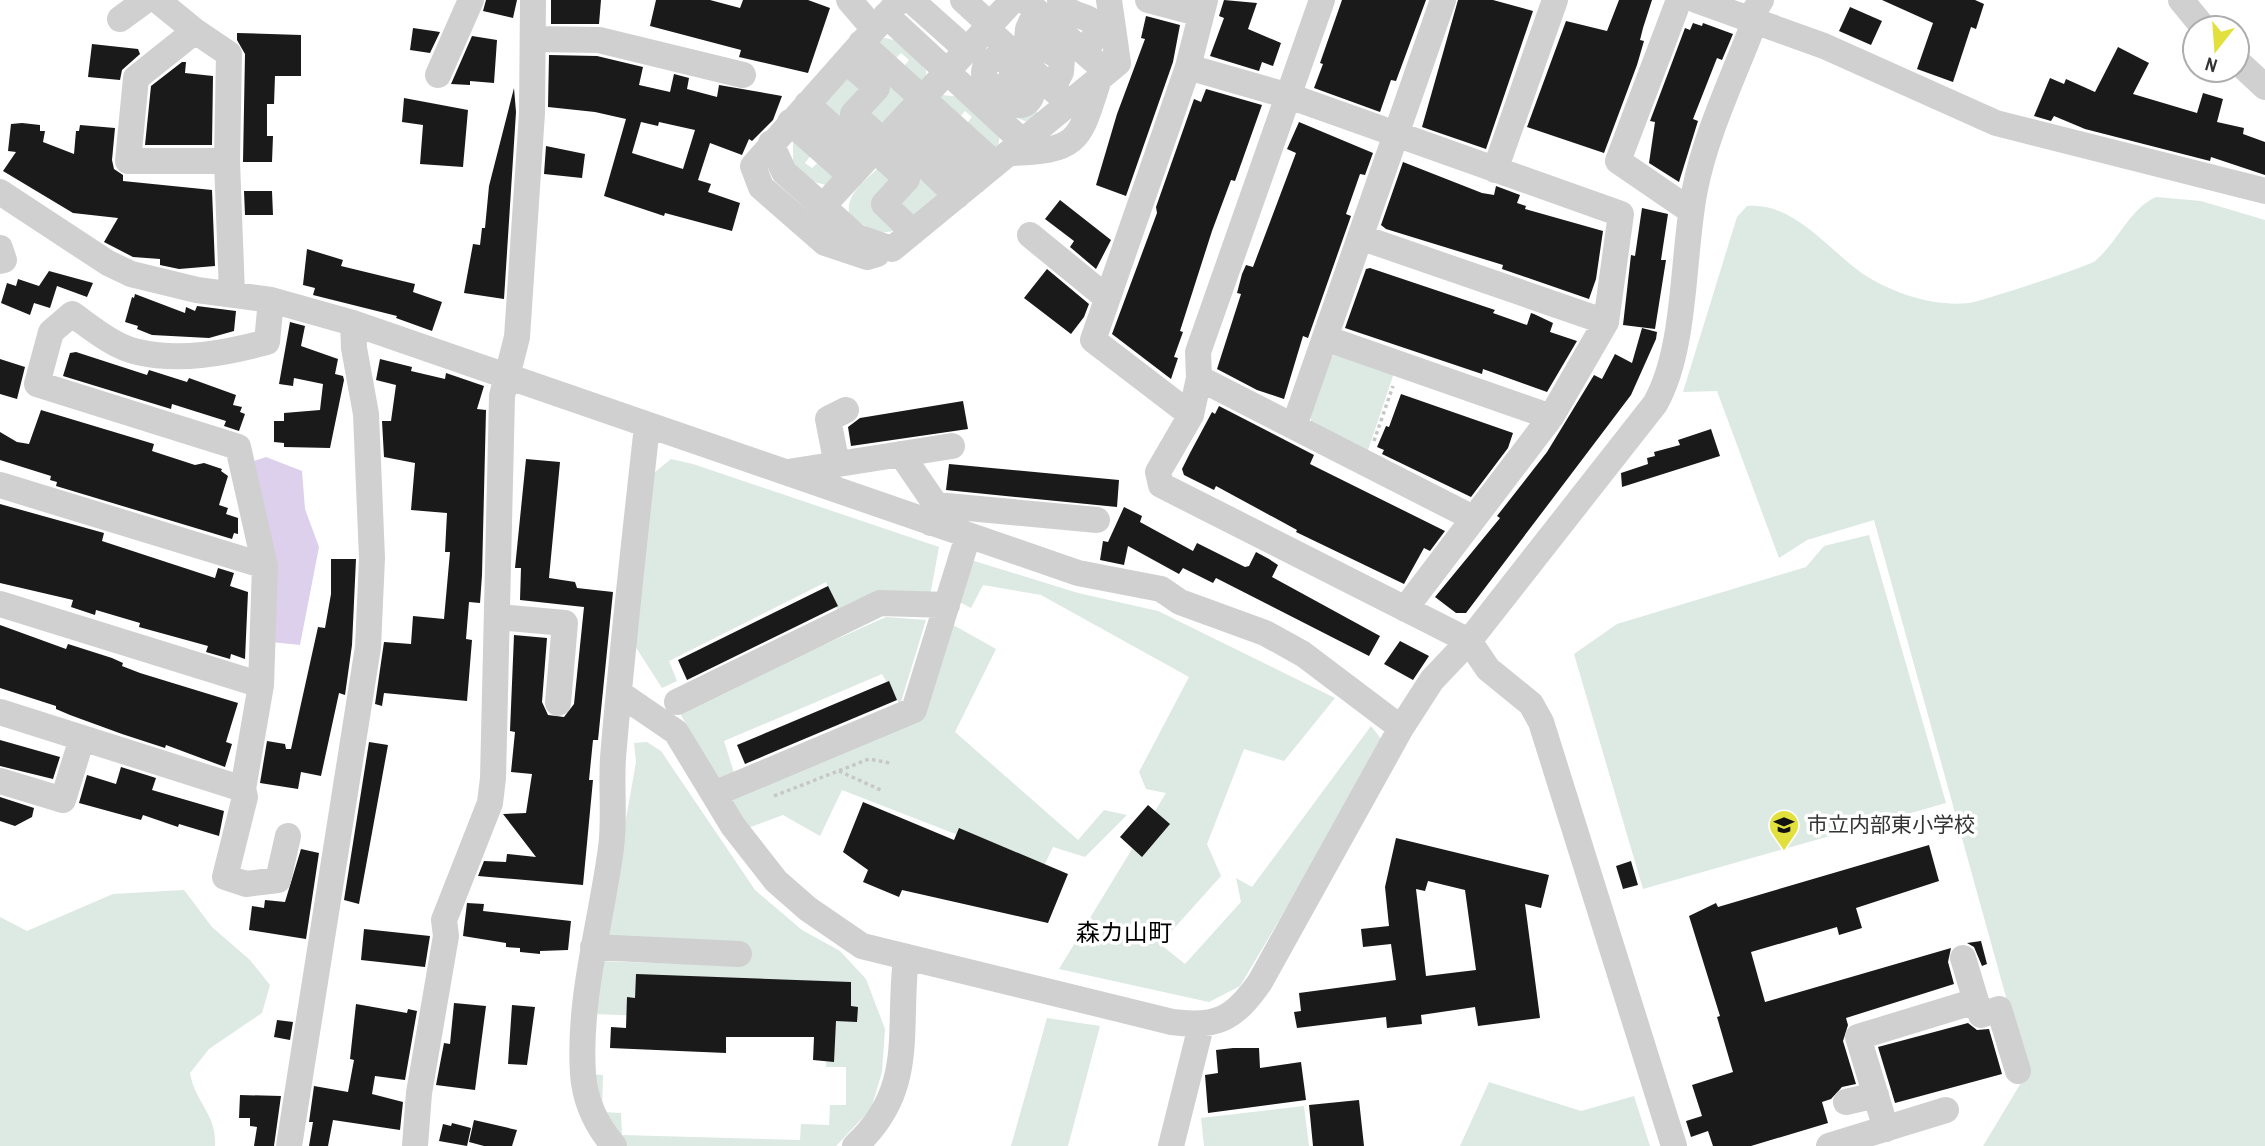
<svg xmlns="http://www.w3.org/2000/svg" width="2265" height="1146" font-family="'Archivo Narrow','Noto Sans JP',sans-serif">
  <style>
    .green { fill: #dceae3 }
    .water { fill: #ddd0ed }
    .building { fill: #1a1a1a; fill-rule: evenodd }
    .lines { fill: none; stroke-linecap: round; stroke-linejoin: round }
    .path { stroke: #c7c7c7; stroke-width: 3.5; stroke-dasharray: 3.5 3.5; stroke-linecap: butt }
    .minor { stroke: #d0d0d0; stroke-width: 26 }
    .labels { text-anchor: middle; stroke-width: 7; stroke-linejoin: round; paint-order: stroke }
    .poi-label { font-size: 21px; fill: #333; stroke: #fff; text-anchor: start }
    .quarter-label { font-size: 24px; fill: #000; stroke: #fff }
  </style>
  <rect width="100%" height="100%" fill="#fff"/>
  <!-- green -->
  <path class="green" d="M885,38L899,41L926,70V79L921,85L899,72L909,60L901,53L890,64L877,40Z
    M861,58L911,94L879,130L861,114Z
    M979,58L984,64L983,81L988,86L1002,90V98C1011,108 1017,108 1030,104L1038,113L1027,122L1015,117L974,78L972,73Z
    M849,72L868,90L860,145L823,100Z
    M942,95L962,97L1000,135L998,146L994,151L963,128L972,117L965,111L956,121L939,102Z
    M793,137L814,151L805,163L812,168L823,158L840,173L826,185L814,182L793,163Z
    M892,148L944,190L910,221L904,219Z
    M883,163L900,179L896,230C876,237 864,226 849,213C846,192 869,178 883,163Z
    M2156,197L2201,201L2265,220V1146H1983L2027,1073L1874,520L1807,540L1779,558L1717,391L1683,392L1737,217L1747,206C1792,201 1829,250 1863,274C1892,293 1934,307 1969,303C1982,301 2087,267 2095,261C2118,242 2129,209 2156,197Z
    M1338,352L1394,373L1367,453L1312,424C1305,405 1320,362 1338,352Z
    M671,459L693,464L939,547L930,596L838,612L826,582L669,661L677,681L662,688L633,643L649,477Z
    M1869,535L1946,803L1643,889L1574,654L1617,624L1806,567L1824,546Z
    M968,559L1078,593L1158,611L1335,698L1284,761L1244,749L1207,844L1221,876L1160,944L1185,964L1241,902L1236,878L1252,887L1371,726L1382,740L1350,801L1240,986L1209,1002L1059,969L1166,793L1146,789L1139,772L1189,677L1041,595L983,585L971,608L954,599Z
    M886,617L926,620L900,705L882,674L724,741L735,776L719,781L678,710Z
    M948,622L996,649L955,732L1078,840L1104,810L1127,815L1085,857L1053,847L1043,868L842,790L820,836L783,815L748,828L725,797L917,721Z
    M647,742L661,751L755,890L802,930L840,951L866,979L885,1029L882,1072L871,1109L836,1146H627C603,1133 588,1101 590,1074L603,1075L602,1112L621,1113L622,1135L800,1140L801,1124L829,1125L830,1105H846V1067H826L828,1023L594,1014L599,961L742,966L743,943L605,938L636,762L634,743Z
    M184,890L212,927L250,960L270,985L262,1013L209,1049L190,1073C195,1103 217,1114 215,1146H0V917L27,931L113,894Z
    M1047,1018L1100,1026L1068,1146H1011Z
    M1489,1082L1581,1111L1634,1096L1650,1146H1460Z
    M1304,1106L1309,1146H1204L1201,1118Z"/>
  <!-- water -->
  <path class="water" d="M266,457L302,471L305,509L319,547L300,645L271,642L254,461Z"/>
  <!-- building -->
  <path class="building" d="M486,0H517L513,18L483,11Z
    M551,0H601L599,24H551Z
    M656,0H710L740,8L743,0H808L830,8L808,73L739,57L741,50L650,26Z
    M1224,0L1257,3L1248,29L1281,43L1273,66L1262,62L1259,71L1210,56L1224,18L1219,16Z
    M1342,0H1426L1396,81L1391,80L1380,112L1314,88L1323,64L1320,63Z
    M1458,0H1493L1533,11L1486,149L1422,127Z
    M1619,0H1652L1643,28L1640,40L1644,41L1637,65L1604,153L1527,127L1566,21L1607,31Z
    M1882,0H1975L1984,4L1976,29L1971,27L1953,82L1917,69L1933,23Z
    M1850,7L1882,21L1871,45L1839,31Z
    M1146,16L1180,25L1173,62L1126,196L1096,185L1117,114L1145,39L1141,38Z
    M1693,23L1702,26L1703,23L1733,34L1722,60L1717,58L1693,119L1698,121L1679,182L1649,163L1655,122L1650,121L1685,28L1690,30Z
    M413,28L440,32L430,53L410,50Z
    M237,33L301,35V76H275L274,104H267V136H273L272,162H243L245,54L237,40Z
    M472,36L497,40L494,83L470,81V85L451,84Z
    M92,44L138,49L140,54L122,70L120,80L88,77Z
    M2118,47L2149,63L2133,94L2197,113L2203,93L2223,99L2217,122L2244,128L2243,134L2265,142V175L2211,157L2210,161L2085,129L2054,116L2051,121L2034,116L2050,78L2064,84L2066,79L2095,92Z
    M549,55L597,56L643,67L639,85L670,92L674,74L689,78L687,89L717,97L719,85L782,96L773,120L752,141L749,139L742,155L710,143L698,180L711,184L708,192L740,203L732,231L665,213L664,216L604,196L626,119L595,112L548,107ZM641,122L658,126L659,122L695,130L683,169L632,153Z
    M182,62H186L185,73L213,76L212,145H145L151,86Z
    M514,88L516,112L504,299L464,293L473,244L480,245L482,228H485L489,186Z
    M1206,89L1262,105L1235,181L1231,180L1212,231L1180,331L1183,332L1174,357L1178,358L1171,379L1112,334L1157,213L1156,207L1194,99L1201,102Z
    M404,98L468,110L463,167L420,164L423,125L402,122Z
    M1299,122L1373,153L1365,175L1360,174L1346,214L1351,216L1308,338L1303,336L1284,399L1257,390L1217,369L1241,294L1237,293L1242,274L1246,265L1253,267L1296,153L1287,149Z
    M22,123L40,125V131H45L43,142L74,154L76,131H79L80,125L115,128L112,160L114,169L123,175V181L212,190L215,266L179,269L160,265V259L133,257L104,242L118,218L73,213L3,171L16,152L8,151L11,124Z
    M546,146L585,154L582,178L544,174Z
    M1403,162L1482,193L1494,195L1496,186L1520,195L1517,203L1526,206L1525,209L1603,231L1596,279L1589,299L1502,269L1503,265L1386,229L1381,225Z
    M244,191H272L273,215H245Z
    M1060,200L1111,240L1096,269L1070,247L1074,241L1045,219Z
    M1642,208L1668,214L1661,260H1666L1655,329L1623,325L1631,255L1635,256Z
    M307,249L343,260L341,266L415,284L413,292L442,302L432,331L396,318L397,316L313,295L315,288L303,285Z
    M1370,268L1495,310L1493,313L1527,325L1531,313L1534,314L1553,323L1550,332L1577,341L1547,392L1483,369L1482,374L1345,328L1366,269Z
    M1047,269L1089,304L1084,317L1071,334L1024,298Z
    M49,271L93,283L87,297L57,286L50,308L34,303L30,315L1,303L7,283L16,286L18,279L39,286Z
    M135,294L185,313L186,307L195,311L197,306L236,311L234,331L209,338L152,335L137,329L138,326L125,322L132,297L134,298Z
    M290,322L305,326L301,346L338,359L335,374L343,376L344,380L330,448L284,447V443L274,442V421H284V413L320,410L323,384L294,378L293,386L279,384Z
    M1642,328L1657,332L1656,339L1631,395L1466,613H1456L1435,597L1500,518L1497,516L1547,452L1594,375L1602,379L1615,354L1632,363Z
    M76,352L147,375L149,370L187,382L189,378L236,395L233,405L242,407L240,412L245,414L239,431L224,426L226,421L172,404L171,409L63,376L70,353Z
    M0,359L25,367L17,399L0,394Z
    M380,359L412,367L411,371L445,379L446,373L484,386L477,409L486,410L482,575L480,603L469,602L466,639L472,640L467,701L384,693L382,706L375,704L384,642L411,644L413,616L444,619L450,552H445L447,513L411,510L415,463L384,457L382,421H391L396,385L376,380Z
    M1401,394L1513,433L1508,448L1471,497L1382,454L1384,450L1377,447L1386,426L1389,427Z
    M963,401L968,429L851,446L848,427L860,418Z
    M1219,406L1314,455L1310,464L1445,531L1430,551L1424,548L1404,584L1296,532L1297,530L1216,486L1214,490L1184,475L1182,469L1190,453L1212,412L1215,414Z
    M41,410L154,444L152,451L195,465L204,463L222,469L221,471L228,476L219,505L228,508L226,514L238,518V534L234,533L232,539L56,486L57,482L50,480L51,476L0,460V432L17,442L29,444Z
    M1711,429L1720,456L1622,487L1621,473L1648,464L1647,458L1655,456L1654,452L1680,445L1678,440Z
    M526,459L560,462L549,578L575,582L577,588L613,592L598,740H593L589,780H593L583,885L478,876L484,861L506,862L507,854L536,857L503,814L526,813L532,774L511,772L515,732L510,731L514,635L547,638L542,702L548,715L564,717L574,704L584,607L520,600L521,568H515Z
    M949,464L1119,480L1117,507L946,490Z
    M0,504L104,533L102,541L215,578L218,568L234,573L230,586L248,592L245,659L231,654L230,659L206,652L208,646L139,627L140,623L96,610L95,615L71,607L73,600L0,583Z
    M1124,507L1142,516L1140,522L1193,551L1197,543L1245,567L1249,566L1256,552L1269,559L1278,565L1272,577L1380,636L1369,656L1216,578L1213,583L1183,568L1179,574L1128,546L1124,565L1100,560L1103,541L1108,542Z
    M331,559H356L352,645L345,695L339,693L321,776L301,772L298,789L260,783L267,741L285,744L286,749H291L318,627L325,628L331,594Z
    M828,586L838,606L687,680L678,660Z
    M0,625L66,649L68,644L112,658L123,663L122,666L140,673L238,703L226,742L232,744L225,767L166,745L165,748L122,734L70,715L56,709V706L0,688Z
    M1400,641L1429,656L1413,680L1384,664Z
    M889,681L897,700L745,764L737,745Z
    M0,740L60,757L53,779L0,766Z
    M369,742L388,745L359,904L344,900Z
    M121,767L156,778L152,790L224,811L219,836L179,824L178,827L143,815L141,820L79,803L87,775L116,784Z
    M0,797L34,808L32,817L15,826L0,821Z
    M863,802L954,840L959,828L1068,874L1048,923L902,890L899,897L863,882L868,870L843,852Z
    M1148,805L1170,824L1142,857L1120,837Z
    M1396,838L1549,875L1541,908L1525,904L1540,1018L1478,1026L1475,1007L1421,1015L1422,1024L1387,1028L1386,1017L1297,1028L1294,1012L1301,1011L1299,993L1396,980L1391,944L1363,947L1361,929L1389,926L1385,887ZM1428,881L1465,890L1476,970L1426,976L1416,889L1425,891Z
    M1929,845L1939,881L1856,908L1862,928L1839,935L1837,927L1751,952L1765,1002L1951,948L1948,962L1954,984L1846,1018L1848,1025L1843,1041L1856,1084L1842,1087L1831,1099L1822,1102L1828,1123L1751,1146H1713L1708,1131L1691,1137L1686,1121L1702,1116L1692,1085L1733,1072L1717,1017L1720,1016L1689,916L1716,903L1718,907Z
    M301,849L319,853L306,939L249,930L252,906L264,908L265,900L285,902Z
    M1631,861L1638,885L1623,889L1616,866Z
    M467,903L484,904L483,911L571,921L568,950L540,951V954L520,952V948L506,947V943L463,936Z
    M364,929L430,936L425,967L361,960Z
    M1981,941L1987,964L1982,966L1974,947L1967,943Z
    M636,974L851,982V1006L858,1007L857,1022L836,1021L834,1062L813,1060L814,1037H726V1053L610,1048L611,1027L626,1028L627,997L635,998Z
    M454,1003L486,1006L475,1090L436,1085L444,1043L450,1044Z
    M356,1004L407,1013L408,1009L417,1011L405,1080L375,1076L372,1094L403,1102L400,1130L333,1120L328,1146H309L313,1122H309L314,1086L348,1092L354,1060L350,1059Z
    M512,1005L535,1007L527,1065L508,1064Z
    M277,1020L293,1022L290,1040L274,1037Z
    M1968,1023L1977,1030L1989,1029L2002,1074L1895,1103L1878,1047Z
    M1233,1048H1259L1260,1068L1301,1062L1306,1100L1208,1113L1205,1075L1218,1073L1216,1050Z
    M240,1095L281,1096L274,1146H254L257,1127L250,1126V1118H239Z
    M1359,1100L1364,1146H1313L1309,1105Z
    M474,1120L517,1130L512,1146H484L469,1142Z
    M452,1123L471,1128L467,1146L439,1141L443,1124L451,1126Z"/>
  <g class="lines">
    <!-- path -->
    <path class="path" d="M1374,441L1393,386
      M839,771L883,791
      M774,796L869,759L890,763"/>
    <!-- minor -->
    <path class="minor" d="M157,0L195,31
      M849,0L874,29
      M911,0L967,50
      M963,0L990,25
      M1024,0L1107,72
      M1060,0C1068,25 1119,8 1084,52
      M1148,0L1201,14
      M1322,0L1198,352L1199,378L1191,415L1158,472L1161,485L1469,641L1488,669L1531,704L1541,722L1674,1146
      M1679,0L1618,161L1691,211
      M1696,0L1824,46L1996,123L2265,191
      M2181,0L2204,28
      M1036,11L1028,29L1027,39L1062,58L1061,72L1053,88
      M886,15L1023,142
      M120,19L146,0
      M986,28L1069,104
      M534,39L599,40L743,75
      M861,43L995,164
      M984 73a14 14 0 1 1 28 0a14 14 0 1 1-28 0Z
      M846,61L877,88L853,114L883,141
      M2237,61L2265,87
      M1188,67L1289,96L1621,214L1606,322L1551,417L1405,609
      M438,75L471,0
      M1006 92a13 13 0 1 1 26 0a13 13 0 1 1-26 0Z
      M807,104L867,158
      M906,116L975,181
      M790,122L851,176
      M891,133L957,196
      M771,143L784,172L857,237L892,249L1118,63L1109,0
      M875,150L907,179L884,204L913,232
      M1009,153C1079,151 1079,142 1099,79
      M227,161H128L136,78L195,31L229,54L227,161L232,294
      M1495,170L1555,0
      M0,192L108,263L131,274L197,290L271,300L353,323L1078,573L1161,589L1180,602L1265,633L1303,654L1401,728
      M823,206L1013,0
      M1030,235L1107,298
      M1360,237L1606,322
      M0,248L4,260L0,261
      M877,254L867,257L825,243L761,187L753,166L900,0
      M1325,338L1551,417
      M1199,378L1473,518
      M1191,415L1093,340L1188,67L1205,0
      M1294,426L1443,0
      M901,454L936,505
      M837,465L828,419L846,410
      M788,472L952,446
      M0,485L265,566
      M931,523L936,505L1097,520
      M0,604L261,685
      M498,617L565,623L558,703
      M619,693L676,732L733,826L776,881L808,909L862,946L1172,1022C1217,1028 1234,1019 1260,982L1401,728L1432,680L1469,641L1655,404C1687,349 1682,253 1695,189C1706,134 1732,80 1752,28L1751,17L1761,0
      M677,702L880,603L947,605
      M0,712L243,789L261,685L265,566L238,447L37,384L51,332L72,314C92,328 114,347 138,352C181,362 225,353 267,342L271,300
      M0,781L63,800L82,738
      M243,789L245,797L225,877L246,884L278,880L288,836
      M714,794L914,710L968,536
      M593,947L739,954
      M1976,1001L1981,1015L1999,1009L2018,1071
      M1846,1102L1876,1095
      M1886,1129L1858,1037L1976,1001L1963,958
      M289,1146L368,647L372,558L366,414L354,348L353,323
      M415,1146L419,1093L446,936L444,920L490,803L493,778L502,396L517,337L532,113L533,0
      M614,1146C596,1125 585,1102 583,1074C578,999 601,923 611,848C615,819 611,788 613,758C622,647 635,536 647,426
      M855,1146C917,1089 897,1032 906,958
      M1171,1146L1201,1026
      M1829,1146L1946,1110"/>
  </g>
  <!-- icons -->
  <defs>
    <g id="school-pin" transform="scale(1.575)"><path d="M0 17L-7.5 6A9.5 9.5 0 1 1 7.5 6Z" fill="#e2e03d" stroke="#fff"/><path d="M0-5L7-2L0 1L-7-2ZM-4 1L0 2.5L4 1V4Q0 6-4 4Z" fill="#111"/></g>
  </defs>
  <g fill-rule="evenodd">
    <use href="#school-pin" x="1784" y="825"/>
  </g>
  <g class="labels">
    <!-- poi labels -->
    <g class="poi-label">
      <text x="1807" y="832">市立内部東小学校</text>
    </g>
    <!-- quarter labels -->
    <g class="quarter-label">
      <text x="1124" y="941">森カ山町</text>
    </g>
  </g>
  <!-- north arrow -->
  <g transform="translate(2216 49) rotate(197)"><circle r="33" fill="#ffffff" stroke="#adadad" stroke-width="2"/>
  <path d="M0-5L12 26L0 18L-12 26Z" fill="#e2e03d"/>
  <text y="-10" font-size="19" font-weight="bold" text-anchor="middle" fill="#333333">N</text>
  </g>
</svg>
